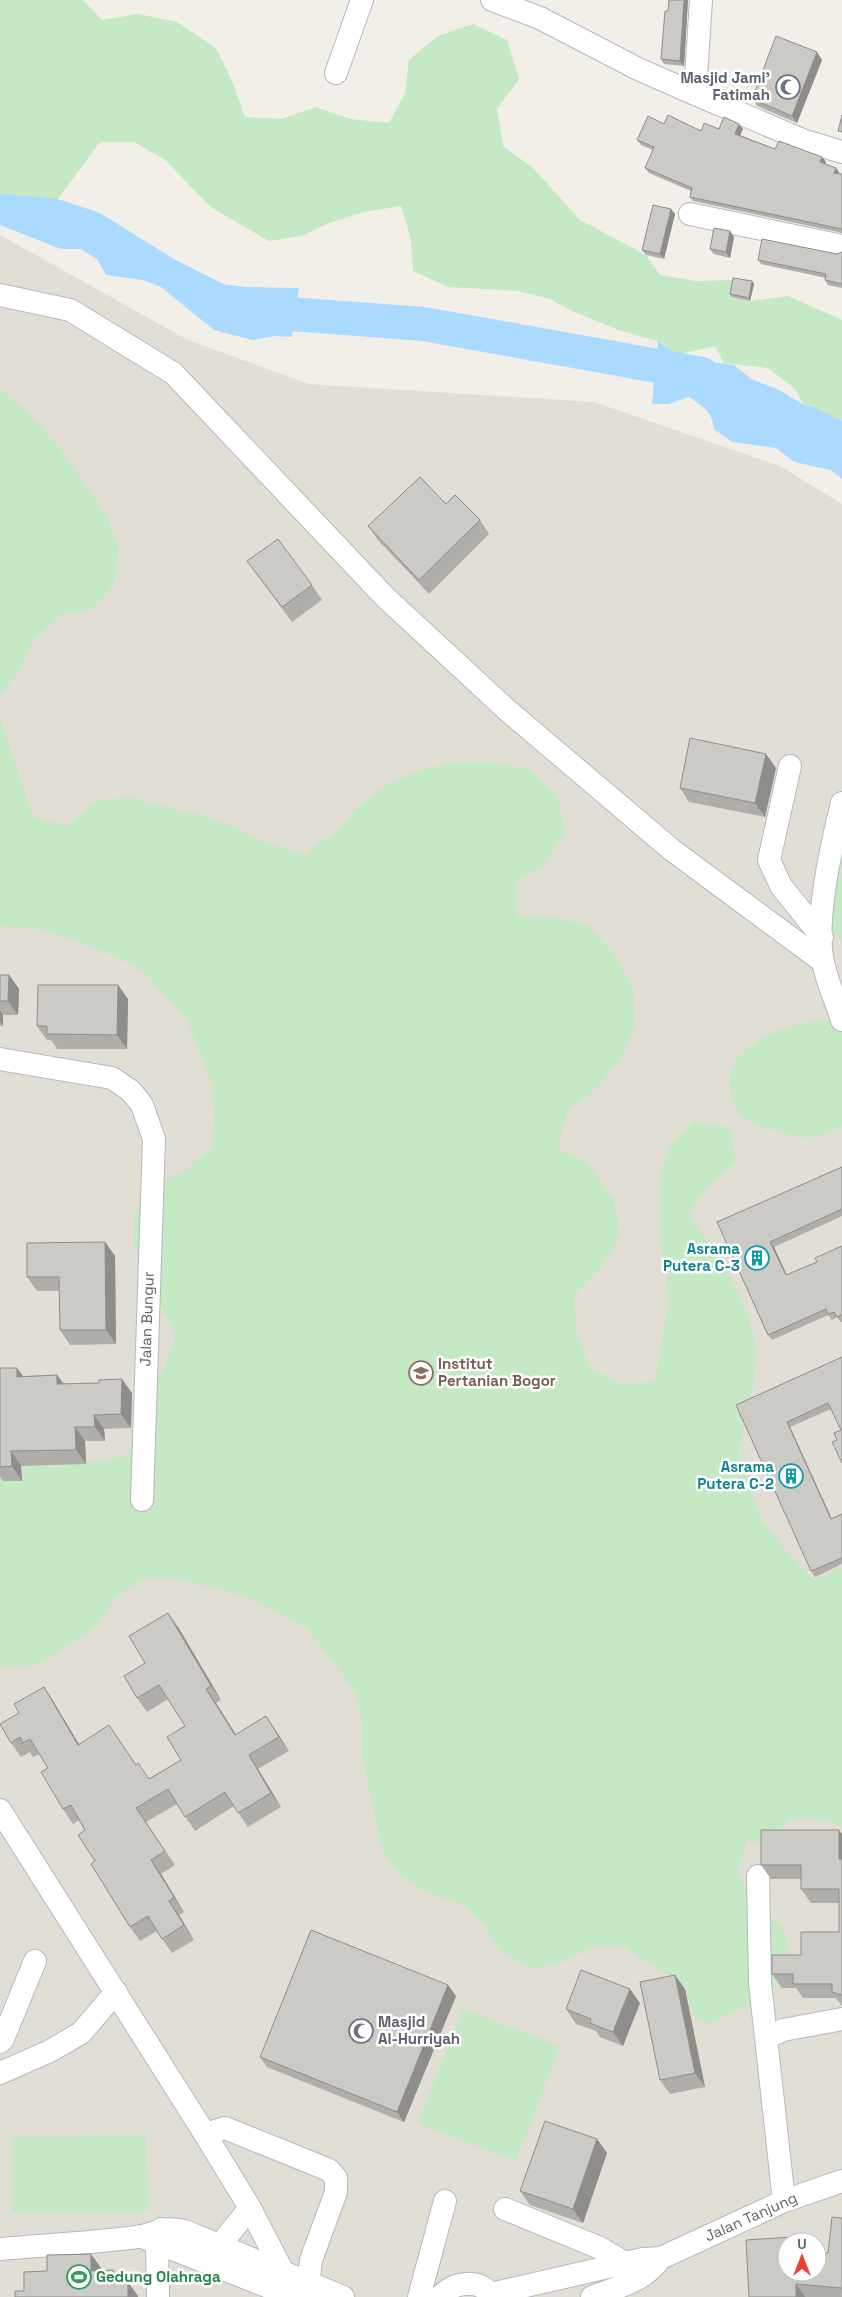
<svg xmlns="http://www.w3.org/2000/svg" width="842" height="2297" font-family="'Space Grotesk',sans-serif">
  <style>
    .education { fill: #e1ded6; fill-rule: evenodd }
    .green { fill: #c5e8c5 }
    .water { fill: #aadaff }
    .lines { fill: none; stroke-linecap: round; stroke-linejoin: round }
    .river { stroke: #aadaff; stroke-width: 34 }
    .minor-casing { stroke: #b5b8bc; stroke-width: 24 }
    .minor { stroke: #fff; stroke-width: 22 }
    .wall { fill: #afaea9 }
    .shaded-wall { fill: #8f8d8a }
    .building { fill: #cccac5; stroke: #8f8d8a }
    .labels { text-anchor: middle; stroke-width: 5; stroke-linejoin: round; paint-order: stroke }
    .worship-label { font-size: 15px; font-weight: bold; fill: #5b616d; stroke: #fff; text-anchor: end }
    .culture-label { font-size: 15px; font-weight: bold; fill: #0d838f; stroke: #fff; text-anchor: end }
    .street-label { font-size: 15px; fill: #5f6368; stroke: #fff }
    .education-label { font-size: 15px; font-weight: bold; fill: #785e54; stroke: #fff; text-anchor: start }
    .leisure-label { font-size: 15px; font-weight: bold; fill: #27864d; stroke: #fff; text-anchor: start }
  </style>
  <rect width="100%" height="100%" fill="#f1efe8"/>
  <!-- education -->
  <path class="education" d="M0,235L188,340L309,384L594,402L780,466L842,504V2297H0ZM787,2242H817V2272H787Z"/>
  <!-- green -->
  <path class="green" d="M0,0H83L102,20L138,14L177,22L216,48L232,81L245,117L281,119L316,107L350,119L389,123L405,93L409,60L438,36L473,24L507,40L519,79L497,109L503,146L533,168L580,220L646,255L660,275L696,281L735,280L732,297L750,301L788,296L842,320V421L814,407L804,405L794,388L768,368L724,363L715,346L676,355L658,341L621,331L572,311L550,299L517,291L448,287L413,271L411,239L401,206L364,212L332,222L301,236L269,241L212,208L165,160L134,142H100L58,199L38,211L0,205Z
    M0,388L33,419L62,451L106,515L119,547L114,584L91,610L60,615L33,641L18,673L0,695Z
    M0,719L33,817L68,826L92,802L128,797L200,815L233,826L265,843L305,854L335,832L357,808L386,786L419,771L454,762H489L528,769L557,795L565,832L544,865L515,882L517,916L552,917L589,926L616,958L633,989L635,1025L620,1060L596,1089L568,1110L557,1147L589,1165L614,1200L620,1236L600,1269L574,1295L576,1330L589,1367L622,1384L655,1382L668,1304L666,1271L660,1241V1176L671,1143L694,1121L730,1128L736,1163L710,1184L688,1213L730,1276L747,1312L756,1347L754,1382L738,1454L762,1521L787,1552L815,1580L842,1567V1828L824,1819H791L764,1843L747,1841L736,1873L756,1904L784,1928L791,1965L771,1993L710,2024L695,2019L685,1987L624,1947H592L561,1963L530,1969L502,1952L484,1926L462,1904L432,1895L401,1876L382,1850L362,1756V1721L355,1691L307,1628L250,1598L176,1578H145L117,1595L97,1626L38,1665L0,1667V1464L55,1467L128,1456L147,1395L165,1367L176,1335L147,1280L134,1245V1215L152,1186L185,1171L211,1148L215,1117L211,1082L187,1019L143,971L110,954L47,930L0,926Z
    M842,831V943L821,914Z
    M842,1020V1126C811,1141 805,1140 774,1130C748,1121 735,1120 730,1090C724,1051 772,1030 804,1023C816,1020 830,1021 842,1020Z
    M463,2009L560,2046L516,2161L418,2123Z
    M146,2136L148,2211L12,2212L11,2137Z"/>
  <!-- water -->
  <path class="water" d="M0,194L58,199L100,213L174,259L223,284L245,287L299,288L292,337L274,336L253,340L214,330L161,287L143,280L106,275L97,259L81,249H61L0,225Z
    M658,341L676,355L685,357L695,356L704,361L734,365L751,379L779,390L804,405L814,407L842,421V479L831,470L794,462L776,448L732,442L714,429C712,411 703,407 689,397L668,404H652Z"/>
  <g class="lines">
    <!-- river -->
    <path class="river" d="M250,311L424,324L702,374"/>
    <!-- minor casing -->
    <g class="minor-casing">
      <path id="minor" d="M492,0L540,18L638,69L695,94L805,141L842,152
        M336,73L362,0
        M695,94L701,0
        M690,214L842,246
        M0,295L70,310L173,373L385,597L507,710L672,850L822,961
        M790,766L769,860L781,886L822,937
        M842,803C832,843 814,922 823,962C827,982 836,1001 842,1020
        M0,1059L112,1078L131,1091L142,1105L154,1139L142,1500
        M0,1810L205,2134L250,2208L283,2272
        M758,1876L760,1983L766,2038
        M0,2042L3,2039L35,1961
        M0,2073L50,2051L81,2033L116,1992
        M205,2134L225,2128L329,2170L336,2178V2192L311,2260L307,2297
        M784,2201L766,2038L783,2030L842,2019
        M505,2209L600,2248L625,2263
        M140,2236L294,2297
        M220,2245L250,2208
        M0,2249C46,2245 92,2243 137,2237C160,2233 159,2226 185,2231L343,2297
        M491,2294L643,2259L661,2258L784,2201L842,2181
        M158,2297L157,2242L161,2229
        M419,2297L445,2201
        M440,2297C453,2281 481,2278 493,2297
        M592,2297C617,2287 644,2282 661,2258"/>
    </g>
    <!-- minor -->
    <use href="#minor" class="minor"/>
  </g>
  <!-- wall -->
  <path class="wall" d="M669,0H688L684,66L664,64L661,59L668,11Z
    M822,60L797,123L757,106L752,99Z
    M664,124L701,131L743,129L740,135L775,149L822,157L826,162L825,164L839,172V173L842,174V233L693,201L690,197L691,191L649,173L645,168L653,150L641,145L637,140Z
    M671,209L675,214L664,259L646,255L642,250Z
    M730,231L734,237L730,258L714,254L710,249Z
    M842,252V288L828,285L825,280L826,278L761,264L758,260L837,254Z
    M752,281L754,284L750,301L732,297L730,294Z
    M446,504L480,520L489,534L429,594L378,540L368,526Z
    M247,561L312,585L322,600L292,622Z
    M776,768L765,817L689,802L680,788Z
    M0,975H9L19,989L18,1015H3V1026H0Z
    M118,985L128,999L127,1049H57L51,1040H47L37,1026Z
    M842,1167V1216L774,1247L787,1275L817,1262L842,1246V1322H841L837,1317L832,1320L828,1315L772,1340L768,1335L717,1222Z
    M105,1242L115,1256L116,1344L70,1345L60,1330L59,1291H37L27,1277Z
    M842,1357V1463L837,1440L841,1430L831,1409L790,1427L832,1519L842,1514V1564L815,1577L811,1571L736,1405Z
    M0,1368H17L23,1376L57,1375L64,1384L132,1393L131,1428L104,1429L105,1441H85L86,1464L21,1466L22,1481H3L0,1477Z
    M178,1627L221,1700L216,1703L236,1735L276,1731L289,1751L258,1769L281,1807L248,1827L234,1806L195,1831L177,1804L146,1822L175,1865L161,1874L184,1912L179,1915L194,1940L172,1953L157,1931L140,1941L130,1927L95,1861L85,1830L79,1820L73,1824L63,1809L48,1768L39,1754L33,1757L30,1752L21,1757L11,1743L19,1713L44,1687L53,1701L79,1745L136,1765L149,1779L181,1760L185,1726L168,1699L147,1712L137,1698L145,1663Z
    M842,1834V2006L836,1998H803L796,1988H782L772,1974L839,1932V1903H811L801,1889V1879H771L761,1865Z
    M685,1989L705,2087L670,2094L660,2080Z
    M456,1996L404,2122L267,2067L260,2057Z
    M640,2003L623,2046L600,2037L596,2031L576,2024L566,2009Z
    M597,2139L607,2153L583,2223L530,2205L520,2191Z
    M842,2218V2297H749L787,2272L828,2253Z"/>
  <!-- shaded-wall -->
  <path class="shaded-wall" d="M684,0H688L684,66L680,61Z
    M817,52L822,60L797,123L792,116Z
    M739,124L743,129L739,138L735,134Z
    M822,157L826,162L823,167L820,162Z
    M836,168L839,172L838,177L834,173Z
    M671,209L675,214L664,259L660,254Z
    M730,231L734,237L730,258L726,252Z
    M752,281L754,284L750,301L749,298Z
    M766,754L776,768L765,817L755,803Z
    M9,975L19,989L18,1015L8,1001Z
    M118,985L128,999L127,1049L117,1035Z
    M0,1010L3,1015V1026L0,1021Z
    M105,1242L115,1256L116,1344L106,1330Z
    M770,1242L774,1247L789,1280L786,1275Z
    M17,1368L27,1382L17,1377Z
    M57,1375L67,1389L57,1384Z
    M122,1379L132,1393L131,1428L121,1414Z
    M94,1415L104,1429L105,1441L95,1427Z
    M787,1422L790,1427L834,1524L831,1519Z
    M75,1427L85,1441L86,1464L76,1450Z
    M11,1451L21,1466L22,1481L12,1466Z
    M168,1613L178,1627L221,1700L211,1686Z
    M44,1687L53,1701L88,1759L78,1745Z
    M206,1689L216,1703L245,1749L235,1735Z
    M266,1716L276,1731L289,1751L279,1737Z
    M249,1755L258,1769L281,1807L271,1793Z
    M839,1830L842,1834V1863L839,1859Z
    M151,1860L161,1874L184,1912L174,1897Z
    M169,1901L179,1915L194,1940L184,1925Z
    M675,1975L685,1989L705,2087L695,2073Z
    M448,1985L456,1996L404,2122L397,2112Z
    M630,1989L640,2003L623,2046L613,2032Z
    M597,2139L607,2153L583,2223L573,2209Z
    M91,2254L101,2268V2285L91,2271Z
    M113,2270L123,2284L114,2283Z
    M128,2282L138,2296V2297H128Z
    M796,2284L805,2297H796Z"/>
  <!-- building -->
  <path class="building" d="M669,0H684L680,61L661,59L665,11H668Z
    M776,36L817,52L792,116L752,99Z
    M668,115L701,131L704,123L719,129L724,117L739,124L735,134L775,149L779,141L822,157L820,162L836,168L834,173L842,174V229L690,197L692,188L645,168L654,147L637,140L648,116L664,124Z
    M842,115V132L838,131Z
    M653,205L671,209L660,254L642,250Z
    M714,228L730,231L726,252L710,249Z
    M762,239L837,254L842,252V284L825,280L826,274L758,260Z
    M733,278L752,281L749,298L730,294Z
    M420,477L446,504L455,495L480,520L419,580L368,526Z
    M278,539L312,585L282,607L247,561Z
    M690,738L766,754L755,803L680,788Z
    M0,975H9L8,1001H0Z
    M38,985H118L117,1035L47,1034V1026H37Z
    M842,1167V1209L770,1242L786,1275L817,1262L815,1258L842,1246V1315L837,1317L834,1312L828,1314L826,1309L768,1335L717,1222Z
    M105,1242L106,1330H60L59,1277H27V1243Z
    M842,1357V1463L832,1442L837,1440L834,1433L841,1430L828,1403L787,1422L831,1519L842,1514V1558L811,1571L736,1405Z
    M0,1368H17V1377L57,1375V1384L99,1383V1380L122,1379L121,1414L94,1415L95,1427H75L76,1450L11,1451L12,1466L0,1467Z
    M168,1613L211,1686L206,1689L235,1735L266,1716L279,1737L249,1755L271,1793L238,1813L225,1792L185,1817L168,1789L136,1808L165,1851L151,1860L174,1897L169,1901L184,1925L162,1939L148,1916L130,1927L91,1864L95,1861L78,1835L85,1830L71,1805L63,1809L41,1772L48,1768L30,1739L23,1743L20,1737L11,1743L0,1724L19,1713L14,1704L44,1687L78,1745L109,1725L136,1765L138,1763L149,1779L181,1760L167,1737L185,1726L159,1685L137,1698L124,1676L145,1663L129,1636Z
    M761,1830H839V1859H842V1995L832,1992V1984H793V1974H772V1955H801V1932H839V1889H801V1865H761Z
    M311,1930L448,1985L397,2112L260,2057Z
    M581,1970L630,1989L613,2032L590,2023L591,2019L566,2009Z
    M675,1975L695,2073L660,2080L640,1982Z
    M545,2121L597,2139L573,2209L520,2191Z
    M832,2217L842,2218V2288L796,2284V2297H749L746,2240L793,2237V2242H787V2272H817V2252L828,2253Z
    M91,2254V2271L113,2270L114,2283L128,2282V2297H15V2291H24V2272L47,2271V2255Z"/>
  <!-- icons -->
  <defs>
    <g id="mosque-ring" transform="scale(1.25)"><circle r="9.5" fill="#fff" stroke="#6b7280" stroke-width="1.5"/><path d="M3.5-4.9A6 6 0 1 0 3.5 4.9A5 5 0 1 1 3.5-4.9Z" fill="#6b7280"/></g>
    <g id="building-ring" transform="scale(1.25)"><circle r="9.5" fill="#fff" stroke="#0f9aa8" stroke-width="1.5"/><path d="M-4-6H4V6H1V3H-1V6H-4ZM-2.5-4.3h1.7v1.8h-1.7ZM.8-4.3h1.7v1.8H.8ZM-2.5-1h1.7V.8h-1.7ZM.8-1h1.7V.8H.8Z" fill="#0f9aa8"/></g>
    <g id="university-ring" transform="scale(1.25)"><circle r="9.5" fill="#fff" stroke="#8d6e63" stroke-width="1.5"/><path d="M0-5L7-2L0 1L-7-2ZM-4 1L0 2.5L4 1V4Q0 6-4 4Z" fill="#8d6e63"/></g>
    <g id="stadium-ring" transform="scale(1.25)"><circle r="9.5" fill="#fff" stroke="#2e9e5b" stroke-width="1.5"/><path d="M0-5a6.5 5 0 1 0 0 10a6.5 5 0 1 0 0-10ZM-3.5-1.8h7v3.6h-7Z" fill="#2e9e5b"/></g>
  </defs>
  <g fill-rule="evenodd">
    <use href="#mosque-ring" x="788" y="87"/>
    <use href="#building-ring" x="757" y="1258"/>
    <use href="#university-ring" x="421" y="1373"/>
    <use href="#building-ring" x="791" y="1476"/>
    <use href="#mosque-ring" x="361" y="2031"/>
    <use href="#stadium-ring" x="79" y="2277"/>
  </g>
  <g class="labels">
    <!-- worship labels -->
    <g class="worship-label">
      <text x="770" y="83">Masjid Jami'<tspan x="770" dy="17">Fatimah</tspan></text>
      <text x="378" y="2027" text-anchor="start">Masjid<tspan x="378" dy="17">Al-Hurriyah</tspan></text>
    </g>
    <!-- culture labels -->
    <g class="culture-label">
      <text x="740" y="1254">Asrama<tspan x="740" dy="17">Putera C-3</tspan></text>
      <text x="774" y="1472">Asrama<tspan x="774" dy="17">Putera C-2</tspan></text>
    </g>
    <!-- street labels -->
    <g class="street-label">
      <text transform="translate(147 1319) rotate(-88)" y="5">Jalan Bungur</text>
      <text transform="translate(751 2217) rotate(-24)" y="5">Jalan Tanjung</text>
    </g>
    <!-- education labels -->
    <g class="education-label">
      <text x="438" y="1369">Institut<tspan x="438" dy="17">Pertanian Bogor</tspan></text>
    </g>
    <!-- leisure labels -->
    <g class="leisure-label">
      <text x="96" y="2282">Gedung Olahraga</text>
    </g>
  </g>
  <!-- north arrow -->
  <g transform="translate(802 2257)"><circle r="24" fill="#ffffff" stroke="#bfc1c3"/>
  <path d="M0-4L9 19L0 12L-9 19Z" fill="#ea4335"/>
  <text y="-8" font-size="14" font-weight="bold" text-anchor="middle" fill="#5f6368">U</text>
  </g>
</svg>
